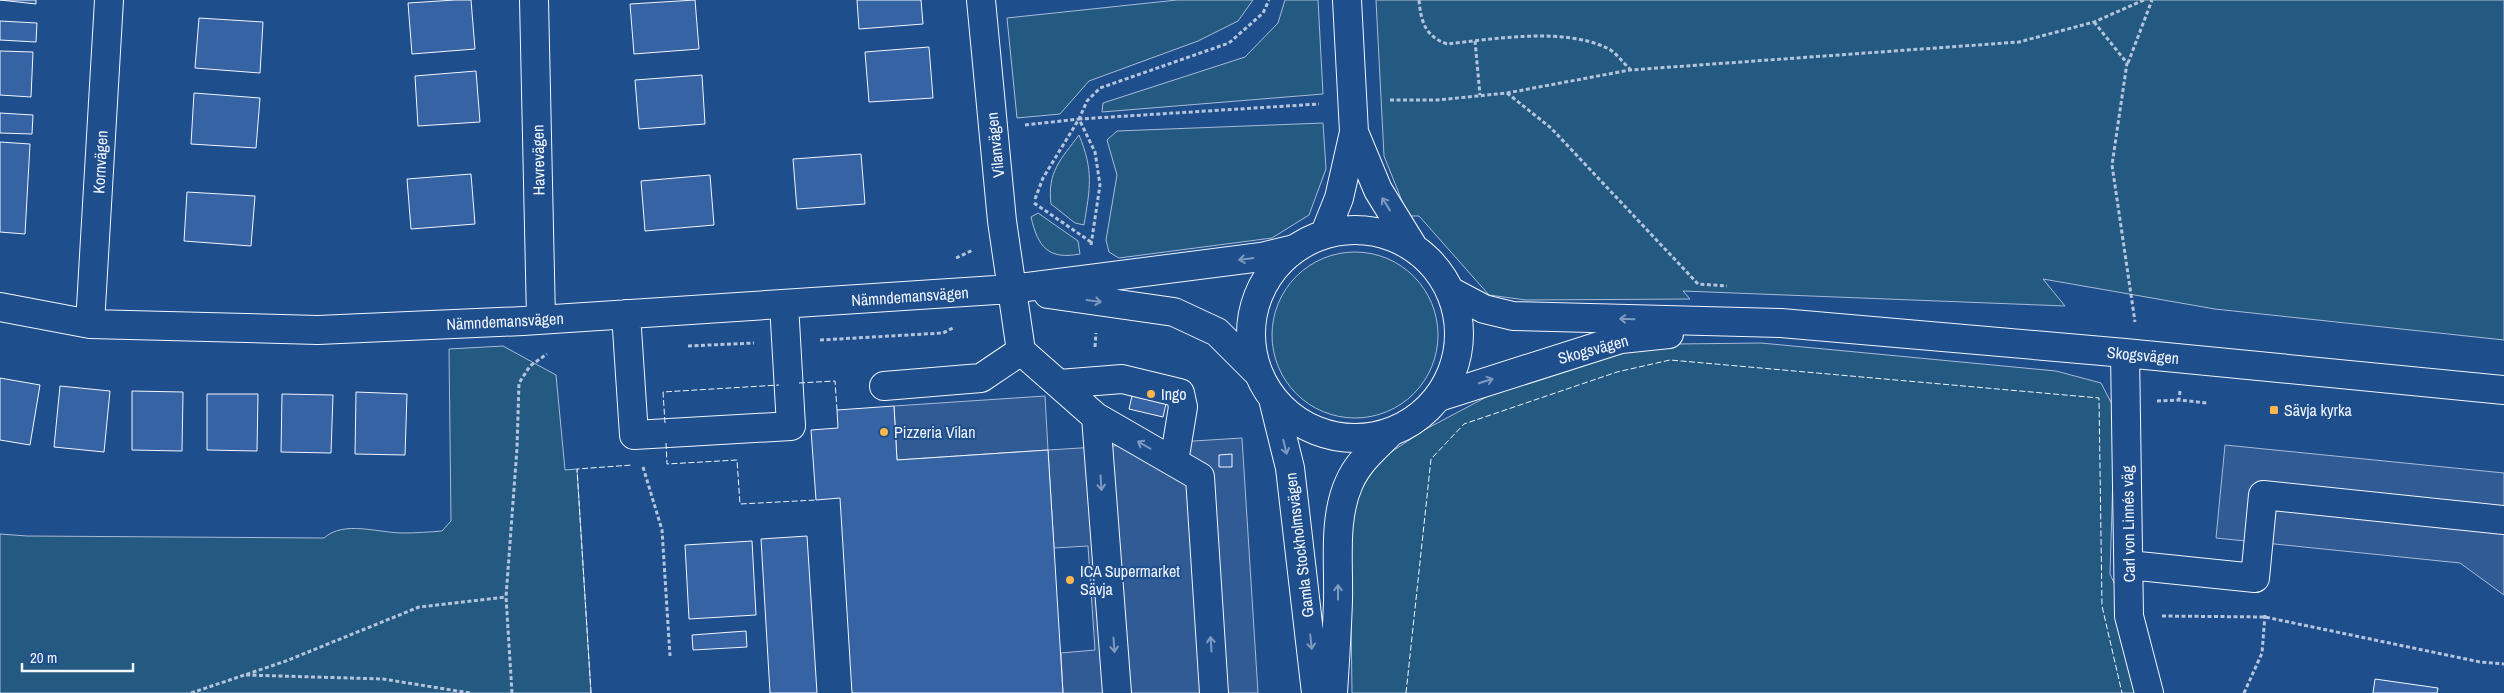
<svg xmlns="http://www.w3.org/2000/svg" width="2504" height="693" font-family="'Archivo Narrow',sans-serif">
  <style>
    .green { fill: #245a82; stroke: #a8bbd7 }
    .parking { fill: #305b95; stroke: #a8bbd7 }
    .building { fill: #3563a3; stroke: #f2f6ff }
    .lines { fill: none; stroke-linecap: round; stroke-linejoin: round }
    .minor-casing { stroke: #f2f6ff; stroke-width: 30 }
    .major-casing { stroke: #f2f6ff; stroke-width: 30 }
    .path { stroke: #b3c4dc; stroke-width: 3; stroke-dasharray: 4 2.5; stroke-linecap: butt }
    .minor { stroke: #1f4e8c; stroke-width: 28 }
    .major { stroke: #1f4e8c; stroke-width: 28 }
    .fence { stroke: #f2f6ff; stroke-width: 1; stroke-dasharray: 6 2.5; stroke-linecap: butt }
    .oneway { stroke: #7e9ac0 }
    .poi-dot { fill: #ffb74d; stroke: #1f4e8c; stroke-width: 2 }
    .labels { text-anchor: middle; stroke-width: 4; stroke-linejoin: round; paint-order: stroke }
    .street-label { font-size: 16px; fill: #f2f6ff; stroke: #1f4e8c }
    .poi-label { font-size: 16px; fill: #f2f6ff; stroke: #1f4e8c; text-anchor: start }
  </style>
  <rect width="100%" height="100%" fill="#1f4e8c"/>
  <!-- green -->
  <path class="green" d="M1177,0H1253L1238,21L1198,41L1089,81L1060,114L1017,118L1007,18Z
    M1285,0H1318L1323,94L1102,112L1103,103L1245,57L1278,23Z
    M1376,0H2504V340L2215,309L2043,279L2065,306L1683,291L1690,299L1526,300L1489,295L1419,216H1408L1384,156Z
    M1323,123L1326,169L1309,215L1272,238L1119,258L1109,252L1106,240L1117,175L1107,140L1117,131Z
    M1079,135C1094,171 1090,188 1084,225L1075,223L1051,204C1047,172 1061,159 1079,135Z
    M1038,213L1078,241L1080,254C1048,260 1038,247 1031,217Z
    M1272 335a83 83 0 1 1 166 0a83 83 0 1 1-166 0Z
    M1761,343L2056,371L2101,383L2115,410L2110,574L2129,616L2149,693H1352L1350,542L1353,509L1362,483L1382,458L1426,429L1511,384L1602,356L1677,344Z
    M503,346L556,375L565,470L577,469L591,693H0V534L27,536L324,538C344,520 378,533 403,533C416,533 429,532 442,531L451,521L449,349Z"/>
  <!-- parking -->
  <path class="parking" d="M1045,396L1048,450L1242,438L1258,693H1063L1061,653L1095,650L1088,546L1054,548L1048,450L897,460L894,406Z
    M2225,445L2504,473V595L2460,563L2216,538Z"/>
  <!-- building -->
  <path class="building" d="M0,0H36V4Z
    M455,0H471L475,49L412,54L408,3Z
    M695,0L699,49L634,54L630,4Z
    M857,0H921L923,24L859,29Z
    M199,18L263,22L260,73L195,68Z
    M0,21L37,23L36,42L0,40Z
    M929,47L933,98L869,102L865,52Z
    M0,51L33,52L31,97L0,95Z
    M476,71L480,122L418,126L415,76Z
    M702,75L705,124L639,129L635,80Z
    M194,93L260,98L256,148L191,144Z
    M0,113L33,115L32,134L0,133Z
    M0,142L30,144L25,234L0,232Z
    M861,154L865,204L797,209L793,159Z
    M471,174L475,224L411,229L407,179Z
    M710,175L714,225L645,231L641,181Z
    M187,192L255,196L251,246L184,241Z
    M1137,374L1171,382L1163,417L1129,409Z
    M0,378L40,385L30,445L0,440Z
    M60,386L110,391L104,452L54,447Z
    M132,391L183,392L182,451L132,450Z
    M356,392L407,394L405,455L355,454Z
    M207,394H258L257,451L207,450Z
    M282,394L333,395L331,453L281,452Z
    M894,406L897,460L1048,450L1063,693H852L840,498L816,500L811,430L838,428L837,410Z
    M1232,454V467H1219V455Z
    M807,536L817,693H770L761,539Z
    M752,541L756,615L689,619L685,545Z
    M746,631L747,647L693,650L692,635Z
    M2375,679L2438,688L2437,693H2373Z"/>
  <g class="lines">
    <!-- minor casing -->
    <g class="minor-casing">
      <path id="minor" d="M534,0L541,319
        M981,0L1002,221L1021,351L1096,417L1200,477L1214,693
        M1452,292L1484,309L1513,316L1781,323L2125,353L2504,390
        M1048,294L1174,312L1217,332L1258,373
        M0,307L90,324L318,330L523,321L1011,289L1261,257L1294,249
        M626,314L634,435L791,426L784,304
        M90,324L109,0
        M2125,353L2129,616L2149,693
        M1059,384L1122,379L1180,393L1183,407L1174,462
        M884,386L981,378L1021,351
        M1439,397L1621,339L1669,334
        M1096,417L1117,693
        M2129,565L2255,578L2263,495L2504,520"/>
    </g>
    <!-- major casing -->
    <g class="major-casing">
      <path id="major" d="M1354,132L1378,190L1412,245
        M1251 334a104 104 0 1 1 208 0a104 104 0 1 1-208 0Z
        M1325,233L1339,198L1354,132L1347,0
        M1273,399L1290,468L1316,693
        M1333,693C1335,662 1337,631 1338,601C1339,562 1333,519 1349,483C1358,462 1375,448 1390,433"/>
    </g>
    <!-- path -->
    <path class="path" d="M1419,0C1421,22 1425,36 1447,44C1494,39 1563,27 1607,48C1616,52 1623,63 1630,69
      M2094,22L2127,63L2112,165L2135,322
      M1475,41L1480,95
      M2128,63L2152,0
      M1507,93L1551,128L1698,284L1727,286
      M1390,100H1438L1507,93L1630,70L2019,42L2094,22L2144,0
      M1025,125L1079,119
      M1035,199L1043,178L1079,119L1319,104
      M1034,203L1091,242
      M1091,245L1100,185L1095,152L1079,119L1087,101L1100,88L1229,43L1263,13L1269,0
      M956,258L973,250
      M820,340L943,333L955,327
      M688,346L754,343
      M1095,347L1096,333
      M2180,391L2179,400L2207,403
      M2157,401L2179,400
      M643,467L662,530L670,656
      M2162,616L2265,617L2480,662L2504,664
      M246,675L383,679L470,693
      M191,693L286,661L419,607L506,597
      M512,693L506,597L517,448L519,383L530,366L547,354
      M2244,693L2262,653L2265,615"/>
    <!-- minor -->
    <use href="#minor" class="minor"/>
    <!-- major -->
    <use href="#major" class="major"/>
    <!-- fence -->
    <path class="fence" d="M799,383L835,381L837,410
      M665,423L663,392L779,385
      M666,443L667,464L737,460L740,504L816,500
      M591,693L577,469L632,465
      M1406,693L1431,459L1464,424L1617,372L1670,360L2099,398L2102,606L2122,693"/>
  </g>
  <!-- one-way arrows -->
  <defs><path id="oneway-shaft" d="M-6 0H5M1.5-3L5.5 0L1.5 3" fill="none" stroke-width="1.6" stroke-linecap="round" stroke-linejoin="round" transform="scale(1.25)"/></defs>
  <g class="oneway">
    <use href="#oneway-shaft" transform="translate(1386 204) rotate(-122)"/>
    <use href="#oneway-shaft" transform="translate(1246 259) rotate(172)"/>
    <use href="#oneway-shaft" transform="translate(1094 301) rotate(8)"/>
    <use href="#oneway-shaft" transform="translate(1627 319) rotate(-178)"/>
    <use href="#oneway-shaft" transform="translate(1486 381) rotate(-18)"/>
    <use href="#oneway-shaft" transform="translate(1144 445) rotate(-150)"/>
    <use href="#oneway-shaft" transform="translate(1285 447) rotate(76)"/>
    <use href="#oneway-shaft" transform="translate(1101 483) rotate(86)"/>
    <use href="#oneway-shaft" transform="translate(1338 592) rotate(-90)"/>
    <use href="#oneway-shaft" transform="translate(1311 642) rotate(84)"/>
    <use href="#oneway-shaft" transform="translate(1211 644) rotate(-94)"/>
    <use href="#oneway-shaft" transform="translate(1114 645) rotate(86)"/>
  </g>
  <!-- markers -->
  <g class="poi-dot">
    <circle cx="1151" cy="394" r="5"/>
    <rect x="2269" y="405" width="10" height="10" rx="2.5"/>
    <circle cx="884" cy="432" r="5"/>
    <circle cx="1070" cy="580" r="5"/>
  </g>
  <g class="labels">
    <!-- street labels -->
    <g class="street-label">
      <text transform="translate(995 145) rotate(-96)" y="6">Vilanvägen</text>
      <text transform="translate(538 160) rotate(-91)" y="6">Havrevägen</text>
      <text transform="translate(100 162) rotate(-87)" y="6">Kornvägen</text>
      <text transform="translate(910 296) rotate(-4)" y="6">Nämndemansvägen</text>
      <text transform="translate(505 321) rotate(-3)" y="6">Nämndemansvägen</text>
      <text transform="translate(1593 349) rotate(-15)" y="6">Skogsvägen</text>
      <text transform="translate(2143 355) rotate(5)" y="6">Skogsvägen</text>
      <text transform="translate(2128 524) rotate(-91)" y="6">Carl von Linnés väg</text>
      <text transform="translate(1299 545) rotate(-97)" y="6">Gamla Stockholmsvägen</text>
    </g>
    <!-- poi labels -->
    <g class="poi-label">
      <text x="1161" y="400">Ingo</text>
      <text x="2284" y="416">Sävja kyrka</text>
      <text x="894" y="438">Pizzeria Vilan</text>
      <text x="1080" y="577">ICA Supermarket<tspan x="1080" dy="18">Sävja</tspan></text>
    </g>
  </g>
  <!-- scale -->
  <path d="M22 663v8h111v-8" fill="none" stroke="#f2f6ff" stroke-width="2.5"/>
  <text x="30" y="663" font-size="15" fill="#f2f6ff" stroke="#1f4e8c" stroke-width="4" paint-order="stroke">20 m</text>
</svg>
